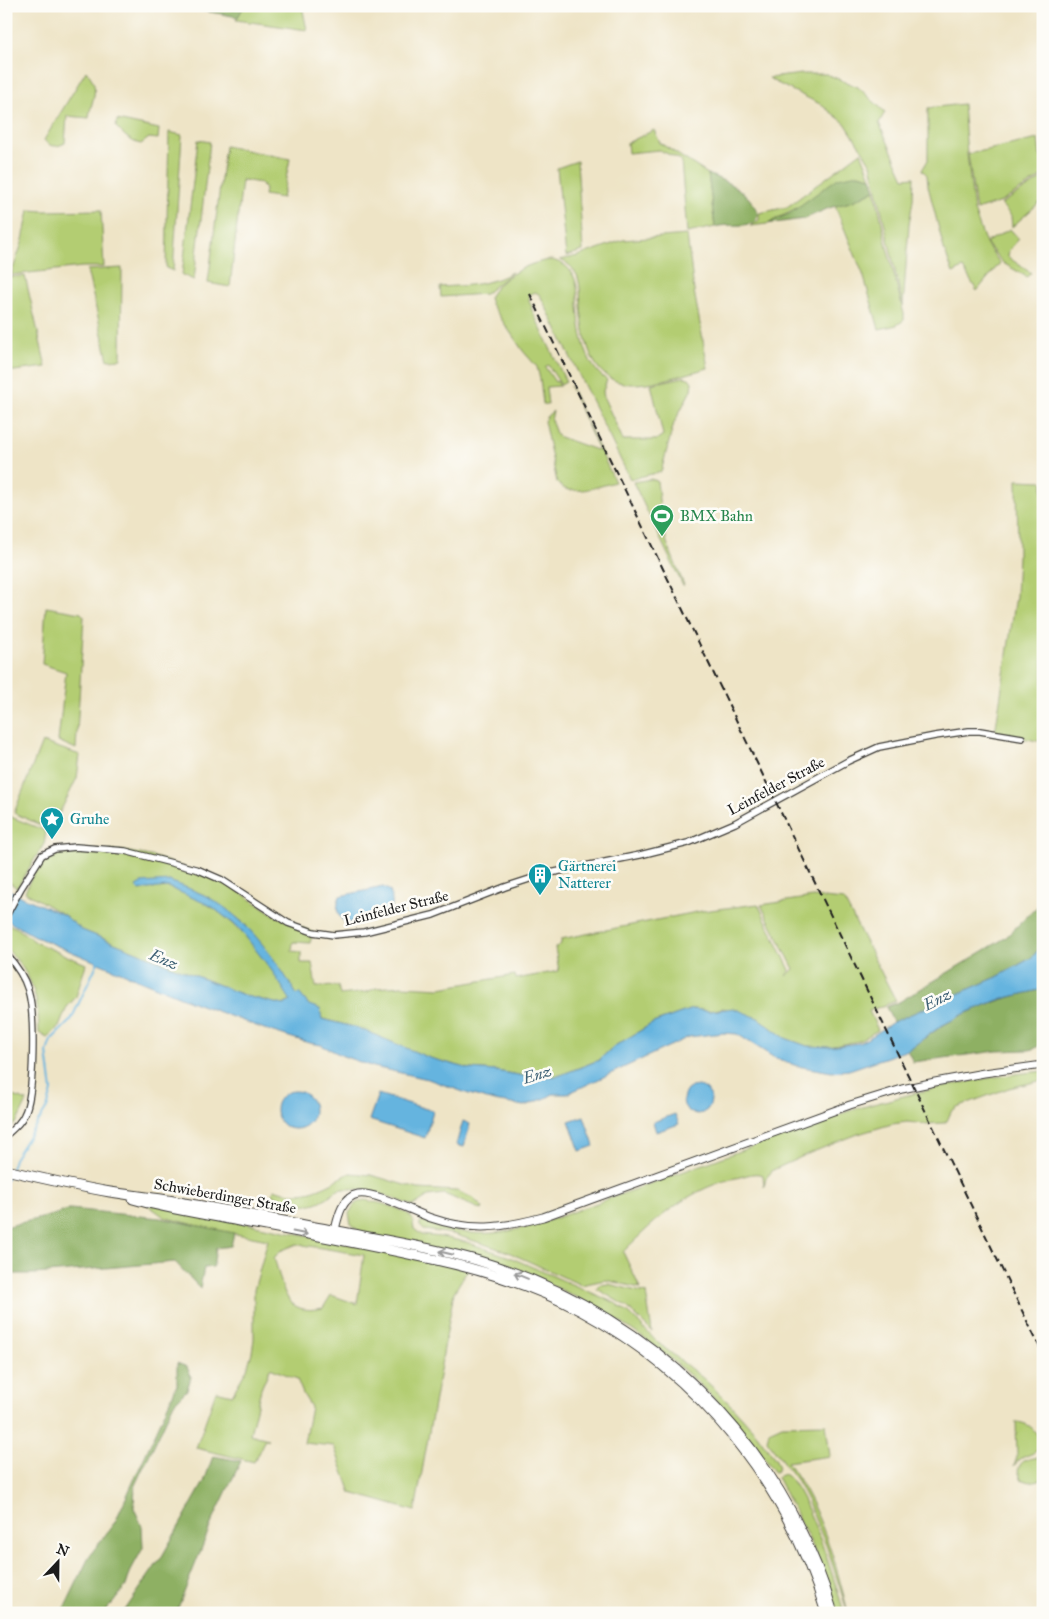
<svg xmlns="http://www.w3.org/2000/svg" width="1049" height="1619" font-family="'IM FELL Great Primer',serif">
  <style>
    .green { fill: #b3cd72; stroke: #687447; fill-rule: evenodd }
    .forest { fill: #8eb064; stroke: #556640 }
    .water { fill: #65b4df; stroke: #40687e }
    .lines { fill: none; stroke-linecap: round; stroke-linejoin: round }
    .stream { stroke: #65b4df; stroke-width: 2 }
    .minor-casing { stroke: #3c3a36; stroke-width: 8 }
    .tertiary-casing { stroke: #3c3a36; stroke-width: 9 }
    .primary-casing { stroke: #3c3a36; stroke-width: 11 }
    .minor { stroke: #fff; stroke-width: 5.5 }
    .tertiary { stroke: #fff; stroke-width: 7 }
    .primary { stroke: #fff; stroke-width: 9 }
    .rail { stroke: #1c1c1c; stroke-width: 2; stroke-dasharray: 8 4; stroke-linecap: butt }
    .oneway { stroke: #999 }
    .labels { text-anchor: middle; stroke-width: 5; stroke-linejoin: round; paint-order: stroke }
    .leisure-label { font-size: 15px; fill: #27864d; stroke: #fdfcf7; text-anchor: start }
    .street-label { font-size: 15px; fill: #1c1c1c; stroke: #fdfcf7 }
    .culture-label { font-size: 15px; fill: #0d838f; stroke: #fdfcf7; text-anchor: start }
    .water-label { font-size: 16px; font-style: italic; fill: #3d6074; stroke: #fdfcf7 }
  </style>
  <rect width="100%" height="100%" fill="#fdfcf7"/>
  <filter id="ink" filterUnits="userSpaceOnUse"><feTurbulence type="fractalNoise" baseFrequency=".02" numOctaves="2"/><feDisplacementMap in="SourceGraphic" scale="10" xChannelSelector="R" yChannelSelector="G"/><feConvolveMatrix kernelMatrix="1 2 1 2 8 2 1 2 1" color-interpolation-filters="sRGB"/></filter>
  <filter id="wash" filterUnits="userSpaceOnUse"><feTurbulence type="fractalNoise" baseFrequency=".0096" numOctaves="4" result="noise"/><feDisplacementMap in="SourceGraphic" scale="20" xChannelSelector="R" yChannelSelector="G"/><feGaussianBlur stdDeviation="1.12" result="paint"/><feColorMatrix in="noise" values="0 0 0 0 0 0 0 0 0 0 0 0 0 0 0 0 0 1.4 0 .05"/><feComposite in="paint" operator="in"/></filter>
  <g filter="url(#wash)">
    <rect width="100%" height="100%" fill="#eee4c6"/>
    <!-- green -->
    <path class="green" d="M244,6H302L307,30L236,20Z
      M86,71C102,88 91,99 89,118L67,116L65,143C57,147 50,148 44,140Z
      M802,74H826L858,87L885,112L879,123L904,178L914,177L913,200L909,225L903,306L871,164L845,123L820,104L775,82L769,78Z
      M963,104L967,154L974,211L986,244L1000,263L977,291L963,268L953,273L944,249L928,186L927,175L922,170L928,160V108Z
      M117,120L159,129L158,139L149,138L141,144C130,142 123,134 116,127Z
      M654,130L660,143L708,174L715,227L687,233L681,160L659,150L628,153L627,143Z
      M169,132L182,135L173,271L166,268Z
      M1038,139L1040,155L1043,159V176L1001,202L976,210L968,154Z
      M198,140L210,142L194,280L182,275Z
      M225,146L290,159L282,198L264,195L265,190L261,183L242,180L230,287L208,283Z
      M861,152L871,177L858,174L767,224L750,226L759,220V213L787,207Z
      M577,161L583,251L566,256L557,168Z
      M1043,178V205L1039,203L1012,227L1011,216L1001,204Z
      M875,190L887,247L904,314V320L897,325L879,329L863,274L835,206L853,201Z
      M29,210L45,211L101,210L104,267H82L11,275L23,240Z
      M1010,229L1019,239L1009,250L1008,257L1031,273L1027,277L1003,263L987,244V242Z
      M687,235L694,291L708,368C686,374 659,383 636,384C591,386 584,341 581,306C580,295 581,285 577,275C573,268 568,263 560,260L578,256L623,240Z
      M552,260C559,262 567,265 571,272C578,281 578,295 578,306C580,331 584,365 607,380L603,391L604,398L623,440H656L663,435L651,384L684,377L689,378L692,382L691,390L674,423L661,472L630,479L540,295L535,292L530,294L529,301L532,307L531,308L566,382L561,385L548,365L545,367L555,382L557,381L560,386L546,387L548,405L543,404L540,379L537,367L523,351L491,304L489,298C498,278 530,261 552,260Z
      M122,268L121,359L108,360L87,270Z
      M512,272L485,294L441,297L440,287C468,285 487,286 512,272Z
      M25,276L46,367L6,372V277Z
      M570,386L615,482C599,486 567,499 557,482L544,421L547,416L553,411L551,420L557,436L599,451Z
      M651,479L657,481L660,509L667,543L684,585L683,586L633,482Z
      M1017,480L1043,481V742L995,733L1016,596L1018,556Z
      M46,607L81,613L84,616L76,749L58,741L66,672L42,664Z
      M42,742L80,755L77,778L51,830L14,813Z
      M6,815L41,829L46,832L44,844L17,888L6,880Z
      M72,850L125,851L155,857L222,880L276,916L313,932L310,943L293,942L292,951L301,952V963H312L316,987L338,986L340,995L367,992L376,988L402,986L440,988L515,975L516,979L559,971L555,948L561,944V939L702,911L758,904L790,970L786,976L794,969L761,905L813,897L844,900L896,1001L869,1011L878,1030L859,1041L829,1047L807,1046L785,1038L758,1018L723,1008L710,1011L692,1009L653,1023L613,1047L599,1060L558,1076L530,1077L496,1071L470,1069L430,1058L358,1028L322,1019L299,994L297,995L279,967L244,923L214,901L202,894L169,881L139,890C148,889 161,886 170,888C226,903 263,952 291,1000L283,1005L246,996L82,930L64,915L25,892C35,867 44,853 72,850Z
      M7,924L17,928L37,943L86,964L76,997L67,1007L59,1027L47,1038L39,1033C38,995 33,976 6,948Z
      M1043,1071V1080L1009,1088L957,1107L951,1112L947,1121L944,1123L925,1124L907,1122L892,1124L858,1134L810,1153L773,1170L766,1178L764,1187L763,1175C755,1172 748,1175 740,1177C691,1187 657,1218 623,1252L640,1288L605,1280L581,1285L508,1252L453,1234L424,1230L420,1226V1223L423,1221C434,1225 445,1229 457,1231C489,1237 515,1231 545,1222L852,1110C915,1092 978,1077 1043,1071Z
      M6,1093L27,1101L17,1122L6,1131Z
      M350,1173L371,1175L418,1189L457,1191L473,1198L483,1208L482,1210L444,1194L428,1196L413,1206C390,1197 368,1187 343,1189C337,1189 331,1195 326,1198C307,1211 292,1201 272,1195L274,1189C305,1200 323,1187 350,1173Z
      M364,1200C374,1201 406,1209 411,1217C413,1220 413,1225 414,1229L422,1235L441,1237L466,1242L507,1256L615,1303L631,1315L657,1342L704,1379L728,1402L757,1434L776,1460L779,1468L775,1473C720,1391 638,1322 546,1283C527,1275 504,1271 484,1265C443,1254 401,1243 360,1232L351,1224L349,1213L356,1203Z
      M145,1203L469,1268L454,1292L415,1511L351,1493L334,1446L304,1443L311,1407L303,1394L297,1379L270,1368L261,1389L250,1434L268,1439L264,1441L254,1462L196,1448L216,1391L232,1395L247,1369L252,1352L254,1339V1290L268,1240L215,1230L164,1217ZM297,1244L364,1255L357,1304L331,1295L323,1308C283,1317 284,1287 274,1258L280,1251Z
      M608,1284L646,1293L652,1332L626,1306L597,1289L599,1285Z
      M1016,1422C1031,1423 1040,1433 1040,1447C1034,1457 1022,1453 1014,1466L1017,1457Z
      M826,1424L830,1456L787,1462C820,1507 835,1559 848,1613L826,1545L807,1500L797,1481L767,1440L769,1431L782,1425Z
      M1043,1457V1479L1030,1482L1021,1479L1018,1470C1021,1458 1032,1458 1043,1457Z
      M783,1474C805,1481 837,1588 844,1613H837L813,1547L777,1477Z"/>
    <!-- forest -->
    <path class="forest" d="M189,6H244L238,17L199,10Z
      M708,174C729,183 750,191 758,214L755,222C743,228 728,223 715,227Z
      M858,174L871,177L875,190L853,201L829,208L804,219L767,224L790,213L838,178Z
      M1043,901V945L1031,958L997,977L893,1022L886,1007L899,1002L1005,938Z
      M1043,989V1043L1034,1049L1029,1050L997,1051L913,1062L907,1050C919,1043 930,1034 942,1026C973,1007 1007,997 1043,989Z
      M70,1209L160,1218L234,1233L231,1246L216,1248L213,1267L204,1268L200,1288L175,1262L35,1274H6V1227C28,1220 49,1218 70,1209Z
      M177,1363L187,1367L191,1377L187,1390L174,1403L135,1485L134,1508L142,1526L143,1548L131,1570L126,1586L112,1604L103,1613H62L90,1555L115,1522L177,1385Z
      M213,1456L241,1461L212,1522L176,1613H123L161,1558L186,1514L204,1482Z"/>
    <!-- water -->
    <path class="water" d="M169,881C180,885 191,889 202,894C244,914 274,956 297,995L299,993L309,1005L320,1009L322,1019L358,1028L430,1058L470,1069L496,1071L530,1077L558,1076L599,1060L613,1047L653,1023L692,1009L710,1011L733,1008L758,1018L785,1038L807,1046L829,1047L859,1043L874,1035L893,1022L997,977L1031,958L1043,945V989L998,1000L966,1013L941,1026L908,1050L849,1070L832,1072L797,1066L773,1057L737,1034L723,1033L689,1037L567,1094H553L546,1098L524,1106L494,1101L469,1094L428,1079L374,1067L343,1056L321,1045L309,1043L267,1030L190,1001L36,937L6,920V888L20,896L64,915L82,930L246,996L283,1005L291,1001L272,971L239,928L211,906L168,887L139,890L136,886L141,883Z
      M383,887L390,891C392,898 395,909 387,914C381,918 355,921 346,923C336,916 336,907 340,896Z
      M683 1100a14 14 0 1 1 28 0a14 14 0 1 1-28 0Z
      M276 1110a19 19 0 1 1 38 0a19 19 0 1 1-38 0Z
      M378,1094L433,1111L425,1138L369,1120Z
      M675,1114L679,1124L656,1132L653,1122Z
      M584,1116L594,1146L580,1151L569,1121Z
      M463,1121L470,1124L464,1147L456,1145Z"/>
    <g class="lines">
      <!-- stream -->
      <path class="stream" d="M11,1169L14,1159L47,1108L52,1091L47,1052L51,1040L71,1020L98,962
        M6,1180L9,1173"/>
    </g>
  </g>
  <g filter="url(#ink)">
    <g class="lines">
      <!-- minor casing -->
      <g class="minor-casing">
        <path id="minor" d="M6,916L21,888L42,855L55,849L76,847L125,851L199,870L222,880L288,923L313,932L334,935L364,932L433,915L505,887L545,874L640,855L688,843L735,823L848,761L879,747L935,736L969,731H980L1022,738
          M6,954C15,964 24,976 28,990C35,1012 35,1095 24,1115C20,1124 13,1129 6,1135"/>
      </g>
      <!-- tertiary casing -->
      <g class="tertiary-casing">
        <path id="tertiary" d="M335,1230C338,1217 342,1197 358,1194C374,1191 414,1212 431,1218C472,1232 502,1228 543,1217L850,1105L902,1089L935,1082L984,1073L1043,1065"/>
      </g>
      <!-- primary casing -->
      <g class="primary-casing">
        <path id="primary" d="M6,1170C40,1178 75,1186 110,1192C135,1196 160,1198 184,1203C239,1212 293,1223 348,1233C391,1241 434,1248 476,1260C648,1311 782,1440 833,1613
          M133,1199C167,1209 204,1214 239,1221C299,1232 358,1243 418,1256C473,1267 531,1284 581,1311C699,1374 788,1485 826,1613"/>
      </g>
      <!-- minor -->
      <use href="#minor" class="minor"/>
      <!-- tertiary -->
      <use href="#tertiary" class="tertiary"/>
      <!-- primary -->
      <use href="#primary" class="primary"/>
      <!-- rail -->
      <path class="rail" d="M530,294L1043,1354"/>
    </g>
    <!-- one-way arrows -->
    <defs><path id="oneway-shaft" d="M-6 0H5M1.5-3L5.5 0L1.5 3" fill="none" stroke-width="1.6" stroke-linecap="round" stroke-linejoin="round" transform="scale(1.25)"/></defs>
    <g class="oneway">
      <use href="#oneway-shaft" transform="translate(300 1233) rotate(11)"/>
      <use href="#oneway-shaft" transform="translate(446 1253) rotate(-167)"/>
      <use href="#oneway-shaft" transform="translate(521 1276) rotate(-158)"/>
    </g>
  </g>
  <!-- icons -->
  <defs>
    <g id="stadium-pin" transform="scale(1.25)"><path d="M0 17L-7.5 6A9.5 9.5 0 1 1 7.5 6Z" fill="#2e9e5b" stroke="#fdfcf7"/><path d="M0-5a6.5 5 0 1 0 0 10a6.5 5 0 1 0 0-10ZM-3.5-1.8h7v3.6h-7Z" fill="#fff"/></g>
    <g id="sight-pin" transform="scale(1.25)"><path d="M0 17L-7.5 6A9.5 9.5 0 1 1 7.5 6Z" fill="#0f9aa8" stroke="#fdfcf7"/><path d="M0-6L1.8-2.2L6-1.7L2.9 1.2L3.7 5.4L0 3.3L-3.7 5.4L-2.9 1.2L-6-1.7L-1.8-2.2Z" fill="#fff"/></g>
    <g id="building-pin" transform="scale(1.25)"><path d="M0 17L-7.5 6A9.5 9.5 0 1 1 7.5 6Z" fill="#0f9aa8" stroke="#fdfcf7"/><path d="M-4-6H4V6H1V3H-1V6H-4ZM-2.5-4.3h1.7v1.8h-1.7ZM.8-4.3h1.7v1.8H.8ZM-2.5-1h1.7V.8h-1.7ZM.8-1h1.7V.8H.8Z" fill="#fff"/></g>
  </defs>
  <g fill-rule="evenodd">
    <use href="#stadium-pin" x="662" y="516"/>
    <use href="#sight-pin" x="52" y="819"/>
    <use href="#building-pin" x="540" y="875"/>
  </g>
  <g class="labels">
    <!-- leisure labels -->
    <g class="leisure-label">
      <text x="680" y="521">BMX Bahn</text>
    </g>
    <!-- street labels -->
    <g class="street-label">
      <text transform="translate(776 786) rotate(-28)" y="5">Leinfelder Straße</text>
      <text transform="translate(396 908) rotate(-14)" y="5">Leinfelder Straße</text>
      <text transform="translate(225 1196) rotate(10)" y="5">Schwieberdinger Straße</text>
    </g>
    <!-- culture labels -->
    <g class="culture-label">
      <text x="70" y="824">Gruhe</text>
      <text x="558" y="871">Gärtnerei<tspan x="558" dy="17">Natterer</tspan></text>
    </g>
    <!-- water labels -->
    <g class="water-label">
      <text transform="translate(164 959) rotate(23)" y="6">Enz</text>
      <text transform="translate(937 999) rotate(-27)" y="6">Enz</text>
      <text transform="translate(537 1074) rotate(-17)" y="6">Enz</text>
    </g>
  </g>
  <!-- margin -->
  <rect width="1049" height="1619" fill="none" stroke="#fdfcf7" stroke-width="25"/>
  <!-- north arrow -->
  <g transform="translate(58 1562) rotate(22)" stroke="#fdfcf7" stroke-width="4" paint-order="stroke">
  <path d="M0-4L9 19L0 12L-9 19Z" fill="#1c1c1c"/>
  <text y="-8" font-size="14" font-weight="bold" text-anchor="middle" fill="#1c1c1c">N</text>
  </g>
</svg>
